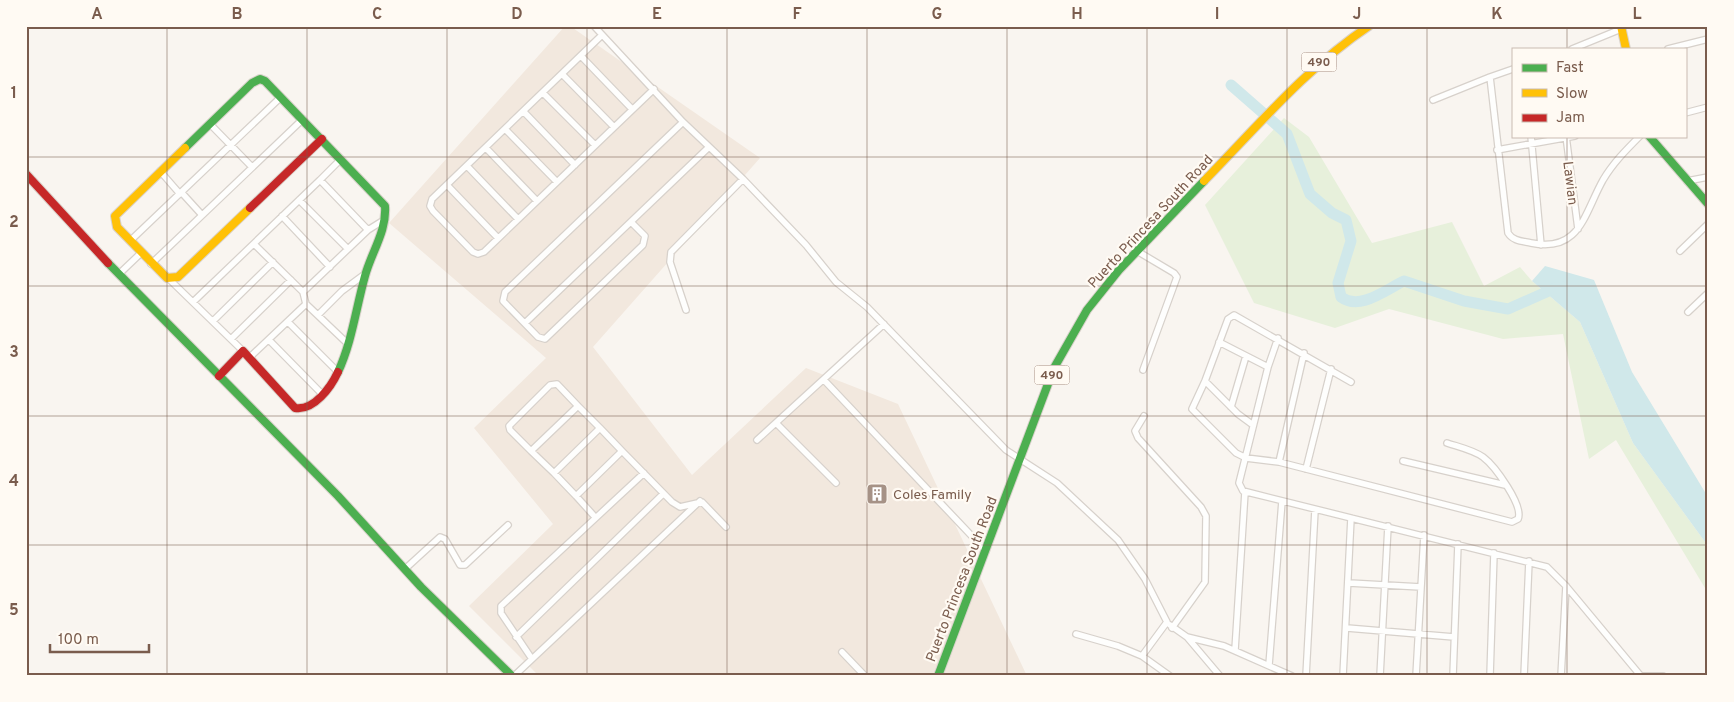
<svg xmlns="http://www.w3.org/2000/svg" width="1734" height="702" font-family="Overpass,sans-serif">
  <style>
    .residential { fill: #f2e8de }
    .green { fill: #e7f0db }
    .water { fill: #d0e8ea }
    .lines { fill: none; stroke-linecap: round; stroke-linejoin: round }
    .river { stroke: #d0e8ea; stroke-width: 11 }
    .street-casing { stroke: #d7d1cb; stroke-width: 8 }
    .fast-casing { stroke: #d9d2cb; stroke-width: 10 }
    .slow-casing { stroke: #d9d2cb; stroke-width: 10 }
    .jam-casing { stroke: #d9d2cb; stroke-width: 10 }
    .street { stroke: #fefefd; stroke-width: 5.5 }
    .fast { stroke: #4caf50; stroke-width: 8 }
    .slow { stroke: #ffc107; stroke-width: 8 }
    .jam { stroke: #c62828; stroke-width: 8 }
    .grid { fill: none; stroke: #7a5c4d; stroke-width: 1; stroke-opacity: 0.55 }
    .labels { text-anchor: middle; stroke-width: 4.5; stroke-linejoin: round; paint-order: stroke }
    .shield { fill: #fffaf3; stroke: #a28b7f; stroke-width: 1 }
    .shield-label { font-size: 12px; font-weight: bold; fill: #7a5c4d }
    .street-label { font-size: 14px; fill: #7a5c4d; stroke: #fffaf3 }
    .poi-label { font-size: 14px; fill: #7a5c4d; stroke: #fffaf3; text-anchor: start }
    .neatline { fill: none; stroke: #7a5c4d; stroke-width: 2 }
    .grid-label { font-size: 16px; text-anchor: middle; font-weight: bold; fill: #7a5c4d }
  </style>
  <rect width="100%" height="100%" fill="#f9f5f0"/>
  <!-- residential -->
  <path class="residential" d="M565,26H570L760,158L593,347L692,475L806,368L898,404L1027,676H539L469,606L553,524L474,428L546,358L389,223Z"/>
  <!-- green -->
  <path class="green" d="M1284,118L1309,137L1372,243L1452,222L1484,286L1520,267L1532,281L1580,322L1633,443L1708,546V593L1616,440L1589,459L1563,334L1503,339L1389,309L1335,328L1254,303L1205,205Z"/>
  <!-- water -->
  <path class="water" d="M1545,266L1594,280L1632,372L1708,497V546L1633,443L1580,322L1532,281Z"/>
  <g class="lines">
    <!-- river -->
    <path class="river" d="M1231,85L1287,134L1310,194L1332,213L1346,220L1351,241L1338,283L1341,297C1360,311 1385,290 1404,281L1464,301L1508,309L1560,286"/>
    <!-- street casing -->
    <g class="street-casing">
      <path id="street" d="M594,26L683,122L743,179L806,245L836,282L867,307L1006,450L1057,483L1118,540L1145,579L1167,622L1142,656L1170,676
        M602,35L432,199L430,206L433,211L473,252L478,254L484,252L654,89
        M1572,49L1621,29
        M1668,49L1708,39
        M581,56L632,109
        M1513,69L1490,77L1508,233C1513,241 1522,241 1531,243C1580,253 1584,214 1603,180C1613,163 1626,150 1640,136
        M562,74L614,127
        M543,93L595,145
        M1433,100L1490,77
        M524,112L575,165
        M1685,113L1708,107
        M210,124L252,167
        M506,130L557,182
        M1531,136L1541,245
        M1566,136L1578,229
        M486,148L537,201
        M1497,150L1575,136
        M341,159L320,180L368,230
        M467,166L518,219
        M160,171L180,194
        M1687,181L1708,177
        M447,185L498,238
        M182,193L202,215
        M299,200L348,249
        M282,216L330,267
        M632,223L645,236L643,245L545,339L538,337L503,301L505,292L683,122
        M130,241L281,97
        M254,244L303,292
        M1137,251L1174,273L1177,277L1143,370
        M1680,251L1708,224
        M151,264L303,119
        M119,274L141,253
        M169,279L243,351
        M193,302L320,180
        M306,304L348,344
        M686,310L670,262L671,252L743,179
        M1688,312L1708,293
        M318,315L342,291L365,274
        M213,321L273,262
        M288,322L338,372
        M525,323L709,147
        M1278,338L1268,367L1239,483L1243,491L1547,567L1566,586L1640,675
        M231,339L291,280
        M269,340L323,395
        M1219,342L1268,367
        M249,358L306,304L303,292L368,230L384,220
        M824,380L986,551
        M1205,381L1238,414L1253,425
        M1351,382L1234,315L1228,319L1205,381L1192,409L1236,453L1246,458L1279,462L1512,522L1518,519C1524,506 1495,466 1483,457C1473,450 1459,447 1447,443
        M1231,407L1246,356
        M1144,416L1135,431L1138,438L1201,507L1206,516L1205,582L1172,628
        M776,423L836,483
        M757,440L884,324
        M531,451L510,430L509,426L550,385L557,384L578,406
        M1403,461L1505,485
        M1279,462L1304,353
        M1306,469L1331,369
        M554,473L531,451L578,406L600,428
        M576,496L554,473L600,428L622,451
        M595,517L576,496L622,451L672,502L680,507L702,502L726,527
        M405,569L440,537L445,539L460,565H465L508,525
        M1349,583L1421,587
        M1170,625L1187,637L1224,646L1292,676
        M1347,628L1454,637
        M1076,634L1118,646L1142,656
        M516,637L663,494
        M1187,637L1220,676
        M1235,650L1245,492
        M842,652L865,676
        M532,659L501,613V606L644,473
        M1269,665L1282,501
        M514,676L700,501
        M1306,676L1315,510
        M1343,676L1351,518
        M1380,676L1388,526
        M1416,676L1424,535
        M1453,676L1458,544
        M1490,676L1494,553
        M1524,676L1529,561
        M1561,676L1566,586
        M1638,676H1663"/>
    </g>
    <!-- fast casing -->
    <g class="fast-casing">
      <path id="fast" d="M1649,136L1708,204
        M185,148L252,83L260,79L265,81L385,206C387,231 371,253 365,276C356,308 352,342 338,372
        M108,263L338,496L421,587L512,676
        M938,676L1054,368L1087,310L1119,270L1204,181"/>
    </g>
    <!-- slow casing -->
    <g class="slow-casing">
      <path id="slow" d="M1621,26L1626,49
        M185,148L115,216L117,227L167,278L178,277L250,208
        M1204,181C1257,127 1306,68 1369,26"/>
    </g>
    <!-- jam casing -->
    <g class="jam-casing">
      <path id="jam" d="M26,174L108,263
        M250,208L322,139
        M219,376L243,351L295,408C314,411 331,387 338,372"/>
    </g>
    <!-- street -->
    <use href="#street" class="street"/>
    <!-- fast -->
    <use href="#fast" class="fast"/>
    <!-- slow -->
    <use href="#slow" class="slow"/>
    <!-- jam -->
    <use href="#jam" class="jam"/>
  </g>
  <!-- grid -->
  <path class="grid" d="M167,26V676M307,26V676M447,26V676M587,26V676M727,26V676M867,26V676M1007,26V676M1147,26V676M1287,26V676M1427,26V676M1567,26V49M1567,136V676M26,157H1708M26,286H1708M26,416H1708M26,545H1708"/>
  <!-- icons -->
  <defs>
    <g id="building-square" transform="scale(1.125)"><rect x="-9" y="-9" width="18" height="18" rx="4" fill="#a69286" stroke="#fffaf3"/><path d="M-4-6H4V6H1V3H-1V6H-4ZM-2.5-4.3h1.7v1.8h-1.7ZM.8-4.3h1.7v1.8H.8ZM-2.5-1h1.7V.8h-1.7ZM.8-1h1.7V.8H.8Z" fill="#fff"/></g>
  </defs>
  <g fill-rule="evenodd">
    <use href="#building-square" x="877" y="494"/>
  </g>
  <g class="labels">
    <!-- shield labels -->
    <g class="shield">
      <rect x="1301.5" y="52.5" width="35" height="19" rx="4"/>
      <rect x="1034.5" y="365.5" width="35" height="19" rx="4"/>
    </g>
    <g class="shield-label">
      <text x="1319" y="66">490</text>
      <text x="1052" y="379">490</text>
    </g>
    <!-- street labels -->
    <g class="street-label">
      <text transform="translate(1571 183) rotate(83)" y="5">Lawian</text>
      <text transform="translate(1150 221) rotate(-47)" y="5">Puerto Princesa South Road</text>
      <text transform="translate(961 579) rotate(-69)" y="5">Puerto Princesa South Road</text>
    </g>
    <!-- poi labels -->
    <g class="poi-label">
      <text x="893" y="499">Coles Family</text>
    </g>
  </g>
  <!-- border -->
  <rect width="1734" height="702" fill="none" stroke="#fffaf3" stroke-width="55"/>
  <!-- legend -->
  <rect x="1512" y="48" width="175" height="90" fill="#fffaf3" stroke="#cabbb1"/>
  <rect x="1522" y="64" width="25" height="8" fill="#4caf50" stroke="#cabbb1"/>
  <text x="1556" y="72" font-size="15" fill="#7a5c4d">Fast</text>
  <rect x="1522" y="89" width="25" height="8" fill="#ffc107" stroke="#cabbb1"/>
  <text x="1556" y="98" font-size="15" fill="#7a5c4d">Slow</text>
  <rect x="1522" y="114" width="25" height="8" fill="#c62828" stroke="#cabbb1"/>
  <text x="1556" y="122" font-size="15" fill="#7a5c4d">Jam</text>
  <!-- scale -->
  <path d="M50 644v8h99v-8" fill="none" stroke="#7a5c4d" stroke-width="2.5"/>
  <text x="58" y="644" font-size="15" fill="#7a5c4d" stroke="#fffaf3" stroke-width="4" paint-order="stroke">100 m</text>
  <rect x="28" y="28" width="1678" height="646" class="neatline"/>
  <g class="grid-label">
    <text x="97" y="19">A</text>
    <text x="237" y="19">B</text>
    <text x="377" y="19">C</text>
    <text x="517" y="19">D</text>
    <text x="657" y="19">E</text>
    <text x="797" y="19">F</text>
    <text x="937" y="19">G</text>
    <text x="1077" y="19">H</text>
    <text x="1217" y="19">I</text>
    <text x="1357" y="19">J</text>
    <text x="1497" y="19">K</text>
    <text x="1637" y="19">L</text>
    <text x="14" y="98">1</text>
    <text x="14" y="227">2</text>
    <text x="14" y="357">3</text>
    <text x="14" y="486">4</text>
    <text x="14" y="615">5</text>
  </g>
</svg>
